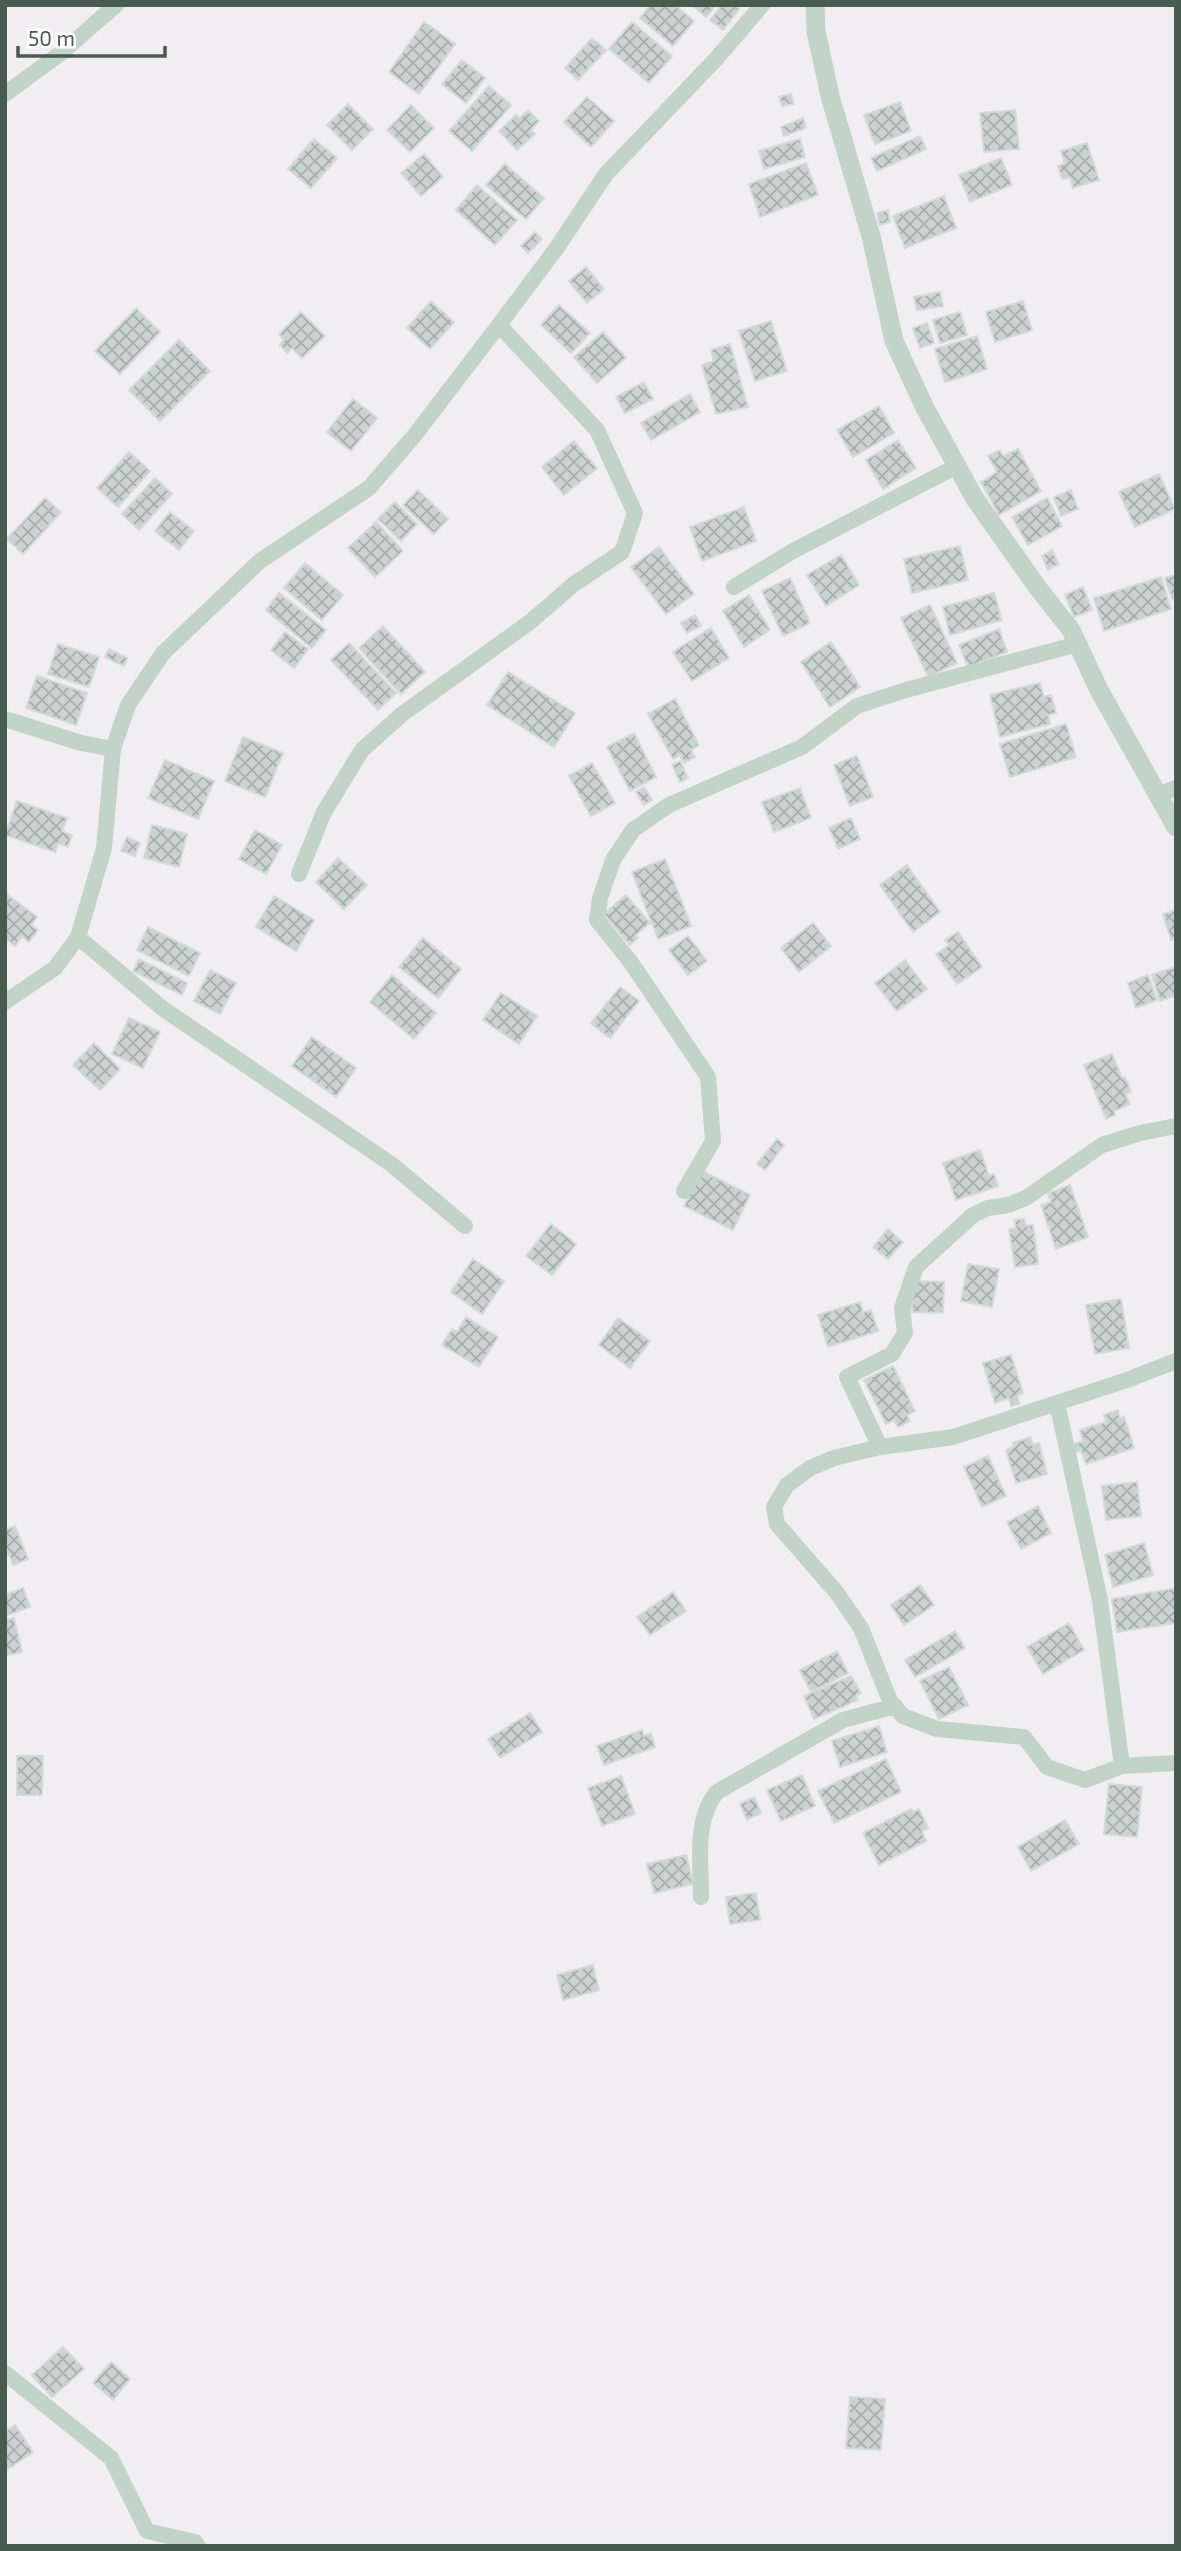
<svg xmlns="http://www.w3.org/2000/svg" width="1181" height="2551" font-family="'Exo 2',sans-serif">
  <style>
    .building { fill: url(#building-cross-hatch); stroke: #d3dad7; stroke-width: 2 }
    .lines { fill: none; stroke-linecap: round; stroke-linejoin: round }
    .minor { stroke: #c2d3c8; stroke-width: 16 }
    .tertiary { stroke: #c2d3c8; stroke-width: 19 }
  </style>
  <defs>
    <pattern id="building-cross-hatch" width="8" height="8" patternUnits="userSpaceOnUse" patternTransform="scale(1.75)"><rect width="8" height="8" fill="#cbd3d0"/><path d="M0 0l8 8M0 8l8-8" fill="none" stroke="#a7aeab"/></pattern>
  </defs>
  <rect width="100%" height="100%" fill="#f1eef1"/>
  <!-- building -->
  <path class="building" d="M651,5H675L694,21L673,46L640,18Z
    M692,5H716L706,17Z
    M722,5H734L739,9L723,30L710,20Z
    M424,22L455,44L419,94L389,72Z
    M632,22L672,56L649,83L609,49Z
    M592,38L606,50L578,80L565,68Z
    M462,60L485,78L466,103L442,84Z
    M489,86L511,105L472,151L449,131Z
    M791,94L794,104L782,106L779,97Z
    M587,97L614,121L591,147L564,122Z
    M900,102L911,131L875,144L864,115Z
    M348,104L373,129L352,150L327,125Z
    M411,105L434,128L410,152L387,130Z
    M528,110L539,121L531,130L535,134L517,150L499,131L516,115L520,118Z
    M1015,110L1019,149L984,152L980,113Z
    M803,118L806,128L784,136L781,127Z
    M920,136L926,149L877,171L871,158Z
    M314,139L337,158L311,188L288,169Z
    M800,139L805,157L764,169L759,151Z
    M1087,143L1099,180L1073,188L1070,177L1062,179L1058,166L1065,163L1061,151Z
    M424,154L443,177L421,196L401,173Z
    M1001,158L1012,185L970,202L959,175Z
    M806,163L818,195L760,217L749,184Z
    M505,164L544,198L526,219L486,185Z
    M477,185L517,220L495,245L456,210Z
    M944,196L956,228L905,248L893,216Z
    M888,210L890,222L880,225L877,213Z
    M535,232L542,239L528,253L521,246Z
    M586,267L604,289L587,303L569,281Z
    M940,292L943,306L917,310L914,297Z
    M431,301L454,322L430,349L407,328Z
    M1023,301L1032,330L995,342L986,312Z
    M559,305L590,333L571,353L541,325Z
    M136,308L160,332L120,374L95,351Z
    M301,312L325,336L302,358L292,348L287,353L280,345L284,340L279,334Z
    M960,312L967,335L940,343L933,320Z
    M771,321L787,371L755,381L739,331Z
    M927,323L934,343L920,348L913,328Z
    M603,332L626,358L597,383L574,357Z
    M977,336L987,369L945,382L935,349Z
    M179,340L210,371L160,421L129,390Z
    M730,344L748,407L716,414L702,365L714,361L711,350Z
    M644,382L653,399L625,413L616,397Z
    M690,394L700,412L651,440L641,423Z
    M353,399L377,418L351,451L327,432Z
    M879,406L894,433L853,457L837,430Z
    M898,440L916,468L883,489L866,460Z
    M574,441L597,468L564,495L542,467Z
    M1018,449L1041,491L999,515L981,482L997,472L988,456L1000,450L1003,456Z
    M129,452L150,471L118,507L97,488Z
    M1159,474L1175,509L1135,527L1119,492Z
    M155,478L172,494L139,530L122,514Z
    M418,490L448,519L434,534L403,505Z
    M1071,490L1078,509L1061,516L1054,497Z
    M45,498L61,512L23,554L7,539Z
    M1047,498L1062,526L1028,545L1012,517Z
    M395,502L417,524L401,541L378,519Z
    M744,507L756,541L702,561L690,527Z
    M170,512L194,531L179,550L155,531Z
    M376,522L403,551L375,577L348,548Z
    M960,546L968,580L912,593L904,559Z
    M659,547L694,594L666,614L631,567Z
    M1052,550L1059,564L1048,570L1042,556Z
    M841,555L859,585L826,606L807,575Z
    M305,563L343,595L322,620L284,588Z
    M1175,575L1176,598L1172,599L1165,578Z
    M1161,577L1171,609L1104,631L1094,598Z
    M790,578L810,623L783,636L762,591Z
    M1083,587L1092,610L1074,617L1065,595Z
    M279,593L326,630L312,648L266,610Z
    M994,593L1002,620L950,635L943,607Z
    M749,595L770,630L744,647L723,611Z
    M930,605L957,663L928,677L901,618Z
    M695,615L701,626L687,633L681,623Z
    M383,626L425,672L401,694L359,648Z
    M711,628L729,658L692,681L673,652Z
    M999,629L1007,652L968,667L959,645Z
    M285,632L308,649L294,668L271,650Z
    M831,642L860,687L830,707L801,662Z
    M349,643L396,693L378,710L331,660Z
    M58,644L99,657L89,687L48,674Z
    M109,649L127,658L124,666L105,657Z
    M508,672L575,713L554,747L487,705Z
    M37,676L87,693L76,725L26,708Z
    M1040,683L1044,697L1051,695L1056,713L1048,715L1050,724L1000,737L990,695Z
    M675,699L699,745L691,750L695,757L684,763L680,755L673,759L648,714Z
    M1066,724L1076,757L1010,777L1000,744Z
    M634,733L656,777L630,791L607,747Z
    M243,737L283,753L265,797L225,781Z
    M857,756L873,797L850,806L834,765Z
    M165,760L214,781L198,819L148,798Z
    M680,761L688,778L680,782L672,765Z
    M592,763L615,803L591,816L569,776Z
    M644,787L652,800L644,805L636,792Z
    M800,788L811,818L774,832L762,802Z
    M17,801L67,818L62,831L72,835L68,847L58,843L55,852L5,835Z
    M851,818L860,839L838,849L829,828Z
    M152,825L187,834L179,867L144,858Z
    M255,830L282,845L266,874L239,859Z
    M127,837L140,843L135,856L121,851Z
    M338,858L367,885L344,909L316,882Z
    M665,859L691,926L658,939L632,872Z
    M907,865L940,912L913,932L880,885Z
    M5,893L37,917L31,925L38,930L29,942L22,936L15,946L5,938Z
    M626,895L650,923L636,935L638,937L630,945L604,914Z
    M274,896L314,920L296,951L256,927Z
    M1176,910V938L1171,940L1163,914Z
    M813,923L831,946L799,972L781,948Z
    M148,927L200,953L189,976L137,950Z
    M958,932L982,967L957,984L936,954L949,945L945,940Z
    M688,936L707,961L688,975L669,950Z
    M423,938L461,969L438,998L399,967Z
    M139,959L187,983L182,995L133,971Z
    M905,960L927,989L897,1011L875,983Z
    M1176,967V995L1160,1001L1152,975Z
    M210,970L236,983L220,1014L194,1001Z
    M392,975L436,1013L414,1039L370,1002Z
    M1148,975L1157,1000L1136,1008L1128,983Z
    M620,987L639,1001L610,1038L591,1023Z
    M501,993L537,1016L519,1044L483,1020Z
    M129,1018L160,1032L143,1068L112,1054Z
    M312,1037L356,1068L336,1097L292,1066Z
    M94,1043L120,1069L100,1090L73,1065Z
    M1112,1054L1122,1078L1125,1077L1131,1092L1125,1094L1130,1104L1114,1111L1115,1115L1106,1119L1084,1065Z
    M777,1139L784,1145L765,1170L757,1164Z
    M980,1150L989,1176L994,1174L998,1186L956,1200L943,1163Z
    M702,1171L750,1195L733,1230L684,1206Z
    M1070,1185L1088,1237L1056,1249L1041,1205L1051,1202L1048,1193Z
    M1024,1219L1026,1226L1033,1225L1038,1264L1015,1267L1009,1230L1016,1228L1014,1220Z
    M551,1224L576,1244L552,1275L526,1256Z
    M888,1229L903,1242L888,1259L873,1247Z
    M473,1259L504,1281L482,1314L451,1292Z
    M968,1264L999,1269L992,1307L961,1301Z
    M913,1281L944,1282L943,1313L912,1312Z
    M1121,1299L1129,1348L1095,1354L1086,1305Z
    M860,1302L863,1312L871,1310L878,1331L828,1347L818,1315Z
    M466,1317L498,1337L479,1367L442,1345L452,1329L457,1332Z
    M618,1318L650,1341L630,1368L599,1345Z
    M1011,1355L1023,1393L1017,1395L1019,1404L1011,1406L1009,1398L995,1403L983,1363Z
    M893,1366L915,1411L907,1415L910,1421L898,1427L894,1420L886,1424L864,1380Z
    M1118,1410L1120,1419L1124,1417L1134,1448L1086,1464L1081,1450L1076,1452L1074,1444L1083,1441L1080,1430L1106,1422L1104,1415Z
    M1030,1437L1033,1445L1039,1443L1047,1474L1016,1483L1006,1450L1014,1447L1013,1443Z
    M988,1456L1006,1496L982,1507L964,1467Z
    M1137,1482L1141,1516L1106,1520L1102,1486Z
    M1038,1506L1051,1533L1021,1549L1007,1522Z
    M15,1526L28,1559L13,1565L5,1545V1530Z
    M1144,1543L1153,1575L1113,1587L1105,1555Z
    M920,1585L934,1605L904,1625L891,1605Z
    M23,1588L30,1607L5,1616V1595Z
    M1176,1588V1623L1117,1632L1112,1599Z
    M673,1592L686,1611L650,1635L637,1617Z
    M14,1618L22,1652L5,1656V1620Z
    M1069,1623L1084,1650L1043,1674L1027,1647Z
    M955,1631L965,1648L915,1677L905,1660Z
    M837,1651L848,1673L811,1692L800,1670Z
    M949,1667L968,1705L939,1719L920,1681Z
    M851,1676L861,1693L856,1695L858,1700L814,1719L804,1696Z
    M530,1713L542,1732L500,1758L488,1739Z
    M879,1726L887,1752L840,1767L832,1741Z
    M642,1730L644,1736L651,1733L655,1747L604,1765L597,1746Z
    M17,1756H43L42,1795H17Z
    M886,1759L901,1792L834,1823L818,1791Z
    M802,1775L815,1806L781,1821L767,1790Z
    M621,1776L635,1814L602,1826L588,1788Z
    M1109,1784L1142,1787L1137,1837L1104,1834Z
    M754,1797L761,1813L747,1820L740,1804Z
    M911,1809L913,1812L919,1809L928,1828L922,1831L926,1841L879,1865L863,1833Z
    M1065,1820L1079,1844L1031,1871L1018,1847Z
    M686,1855L693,1884L654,1893L647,1864Z
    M756,1893L760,1920L730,1924L726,1897Z
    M593,1965L599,1990L563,2000L557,1975Z
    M63,2347L84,2369L52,2397L32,2375Z
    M111,2362L130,2379L113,2400L93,2383Z
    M850,2397L885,2399L881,2450L846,2448Z
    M15,2425L33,2452L5,2471V2432Z"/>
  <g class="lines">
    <!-- minor -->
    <path class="minor" d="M5,94L61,53L116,5
      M734,587L793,551L957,466
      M5,719L81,743L113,749
      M1158,795L1176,788
      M299,874L324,812L362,750L401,715L530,622L574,584L622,552L635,513L597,430L499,325
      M78,937L162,1008L391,1164L465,1226
      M5,1002L55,968L78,937L104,848L113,749L128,705L163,653L260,561L369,488L414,436L499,325L556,249L606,174L716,59L762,5
      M684,1191L713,1141L708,1077L630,961L597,920L600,898L613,860L633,830L669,805L802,747L857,706L906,690L1078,644
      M1176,1361L1127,1380L953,1437L880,1447L834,1458L810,1468L787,1485L774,1507L777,1524L837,1593L861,1628L890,1701L903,1716L937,1729L1024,1737L1047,1767L1085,1780L1122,1766L1176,1763
      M1057,1403L1100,1600L1122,1766
      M880,1447L847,1377L892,1354L905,1333L902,1308L916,1267L973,1215L988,1208L1008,1205L1026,1198L1102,1145L1140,1133L1176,1126
      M701,1897C701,1863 694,1819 717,1792L843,1720L895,1706
      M5,2373L111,2458L147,2531L195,2542L198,2546"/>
    <!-- tertiary -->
    <path class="tertiary" d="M815,5L816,31L830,96L871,236L894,341L925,408L975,499L1038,588L1071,630L1099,690L1176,827"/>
  </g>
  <!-- border -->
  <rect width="1181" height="2551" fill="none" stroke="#475b4f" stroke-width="14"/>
  <!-- scale -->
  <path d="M18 46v10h147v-10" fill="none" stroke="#475b4f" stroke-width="3.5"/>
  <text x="28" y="46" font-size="21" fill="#475b4f" stroke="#ffffff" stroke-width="5" paint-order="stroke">50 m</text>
</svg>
